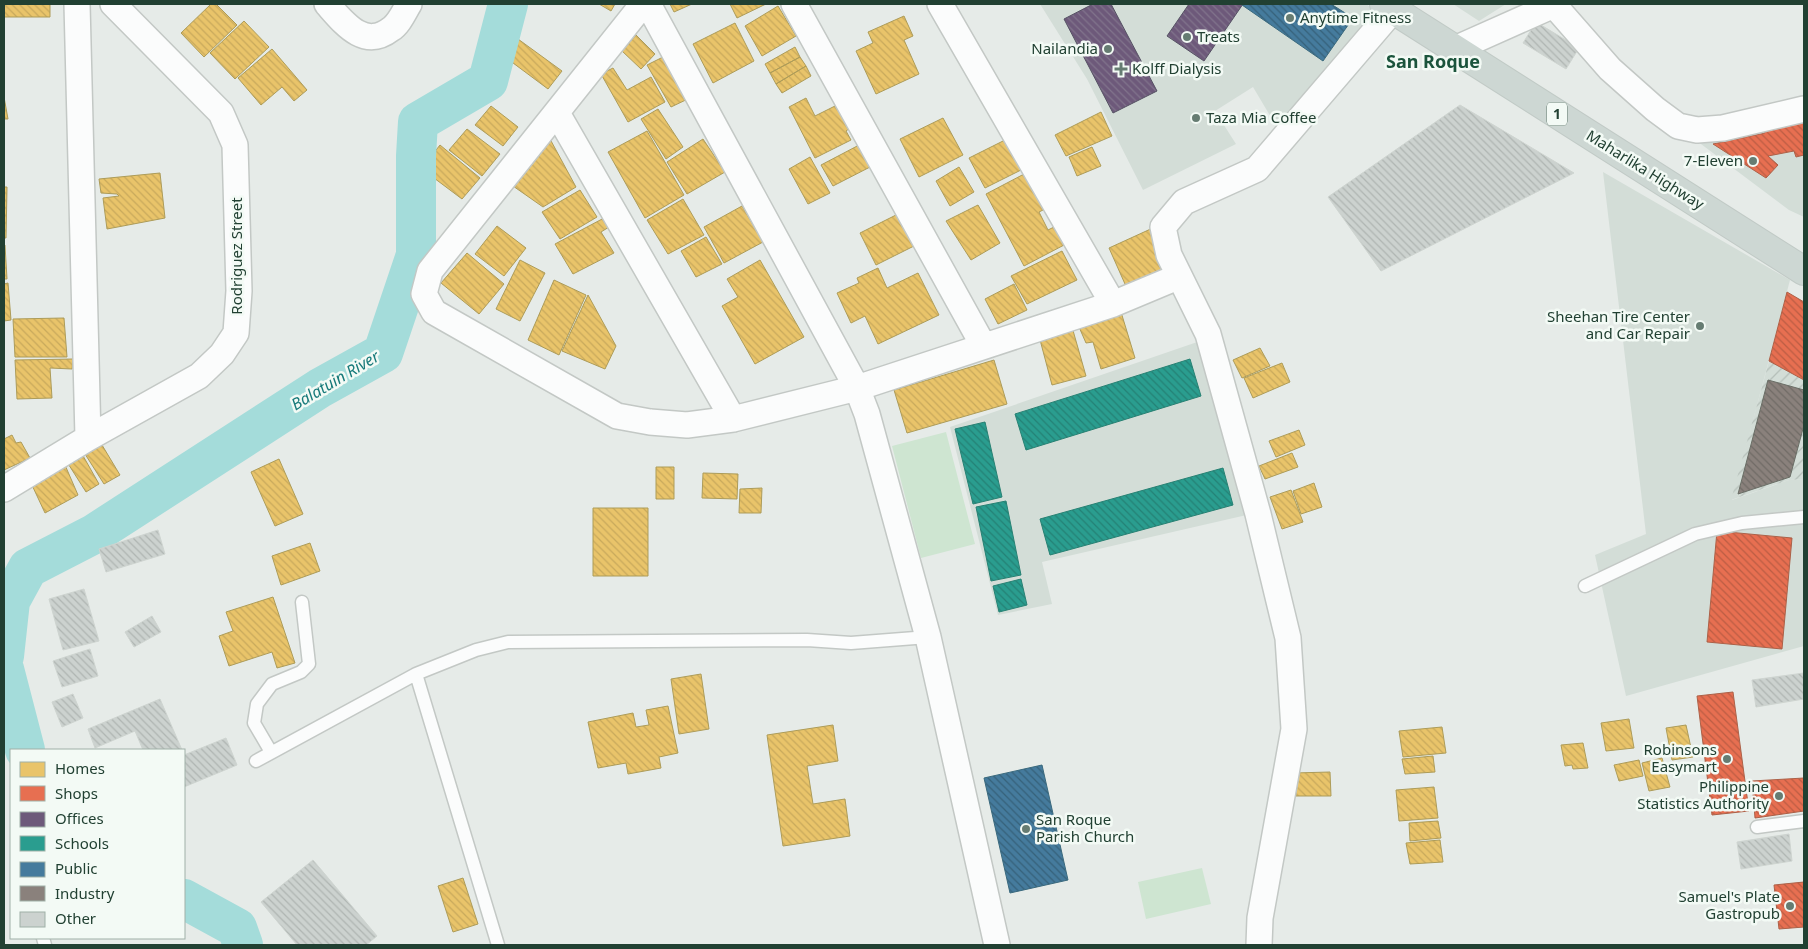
<svg xmlns="http://www.w3.org/2000/svg" width="1808" height="949" font-family="'Noto Sans',sans-serif">
  <style>
    .built { fill: #d3ddd7 }
    .industrial { fill: url(#industrial-furrows) }
    .grass { fill: #cee5d1 }
    .homes { fill: url(#homes-back-hatch); stroke: #ad9c59 }
    .shops { fill: url(#shops-back-hatch); stroke: #ac6148 }
    .offices { fill: url(#offices-back-hatch); stroke: #565264 }
    .schools { fill: url(#schools-back-hatch); stroke: #278173 }
    .public { fill: url(#public-back-hatch); stroke: #3a697d }
    .industry { fill: url(#industry-back-hatch); stroke: #6a6e66 }
    .lines { fill: none; stroke-linecap: round; stroke-linejoin: round }
    .river { stroke: #a4dcda; stroke-width: 40 }
    .building { fill: url(#building-back-hatch); stroke: #ced4d0 }
    .service-casing { stroke: #c3c8c5; stroke-width: 15 }
    .minor-casing { stroke: #c3c8c5; stroke-width: 28 }
    .primary-casing { stroke: #c1cac6; stroke-width: 30 }
    .service { stroke: #fbfcfc; stroke-width: 12 }
    .minor { stroke: #fbfcfc; stroke-width: 25 }
    .primary { stroke: #cdd7d3; stroke-width: 28 }
    .poi-dot { fill: #667c72; stroke: #f3faf5; stroke-width: 2 }
    .labels { text-anchor: middle; stroke-width: 5; stroke-linejoin: round; paint-order: stroke }
    .shield { fill: #f3faf5; stroke: #60786c; stroke-width: 1 }
    .shield-label { font-size: 14px; font-weight: bold; fill: #214032 }
    .poi-label { font-size: 15px; fill: #214032; stroke: #f3faf5; text-anchor: end }
    .street-label { font-size: 15px; fill: #214032; stroke: #f3faf5 }
    .water-label { font-size: 16px; font-style: italic; fill: #177a7a; stroke: #f3faf5 }
    .quarter-label { font-size: 18px; font-weight: bold; fill: #1b543c; stroke: #f3faf5 }
  </style>
  <defs>
    <pattern id="industrial-furrows" width="10" height="10" patternUnits="userSpaceOnUse" patternTransform="scale(1.25)"><rect width="10" height="10" fill="#d3ddd7"/><path d="M-1 1l2-2M0 10L10 0M9 11l2-2" fill="none" stroke="#b5bfb9"/></pattern>
    <pattern id="homes-back-hatch" width="6" height="6" patternUnits="userSpaceOnUse" patternTransform="scale(1.25)"><rect width="6" height="6" fill="#e9c46a"/><path d="M-1 5l2 2M0 0l6 6M5-1l2 2" fill="none" stroke="#c8a95c"/></pattern>
    <pattern id="shops-back-hatch" width="6" height="6" patternUnits="userSpaceOnUse" patternTransform="scale(1.25)"><rect width="6" height="6" fill="#e76f51"/><path d="M-1 5l2 2M0 0l6 6M5-1l2 2" fill="none" stroke="#bb5d44"/></pattern>
    <pattern id="offices-back-hatch" width="6" height="6" patternUnits="userSpaceOnUse" patternTransform="scale(1.25)"><rect width="6" height="6" fill="#6d597a"/><path d="M-1 5l2 2M0 0l6 6M5-1l2 2" fill="none" stroke="#81748c"/></pattern>
    <pattern id="schools-back-hatch" width="6" height="6" patternUnits="userSpaceOnUse" patternTransform="scale(1.25)"><rect width="6" height="6" fill="#2a9d8f"/><path d="M-1 5l2 2M0 0l6 6M5-1l2 2" fill="none" stroke="#248175"/></pattern>
    <pattern id="public-back-hatch" width="6" height="6" patternUnits="userSpaceOnUse" patternTransform="scale(1.25)"><rect width="6" height="6" fill="#457b9d"/><path d="M-1 5l2 2M0 0l6 6M5-1l2 2" fill="none" stroke="#36617a"/></pattern>
    <pattern id="industry-back-hatch" width="6" height="6" patternUnits="userSpaceOnUse" patternTransform="scale(1.25)"><rect width="6" height="6" fill="#8a817c"/><path d="M-1 5l2 2M0 0l6 6M5-1l2 2" fill="none" stroke="#706b66"/></pattern>
    <pattern id="building-back-hatch" width="6" height="6" patternUnits="userSpaceOnUse" patternTransform="scale(1.25)"><rect width="6" height="6" fill="#ccd2cf"/><path d="M-1 5l2 2M0 0l6 6M5-1l2 2" fill="none" stroke="#afb5b2"/></pattern>
  </defs>
  <rect width="100%" height="100%" fill="#e6ebe8"/>
  <!-- built -->
  <path class="built" d="M1040,4H1366L1383,15L1297,106L1275,124L1253,87L1215,111L1236,144L1143,190L1087,79Z
    M1453,4H1506L1479,21Z
    M1804,117V217L1789,210L1697,141Z
    M1603,172L1790,280L1732,500L1789,480L1804,479V646L1626,696L1595,555L1646,534Z
    M1206,339L1251,514L1042,562L1052,604L998,615L950,427Z"/>
  <!-- industrial -->
  <path class="industrial" d="M1769,361L1804,380V479L1789,480L1731,500Z"/>
  <!-- grass -->
  <path class="grass" d="M946,432L975,544L921,558L892,446Z
    M1202,868L1211,904L1146,919L1138,882Z"/>
  <!-- homes -->
  <path class="homes" d="M4,4H50V17H4Z
    M211,4H216L237,25L204,57L181,33Z
    M599,4H615L611,11Z
    M670,4H692L674,12Z
    M730,4H766L737,18Z
    M778,6L796,36L762,56L745,26Z
    M904,16L913,36L904,40L919,74L876,94L856,51L873,43L868,32Z
    M244,21L269,47L235,79L210,53Z
    M735,23L754,61L713,83L693,44Z
    M636,35L655,54L641,69L622,51Z
    M518,39L562,71L548,89L505,57Z
    M795,47L800,57L770,73L765,64Z
    M272,49L307,90L294,101L282,87L261,105L238,78Z
    M667,55L692,97L671,107L647,65Z
    M800,57L806,66L776,84L770,73Z
    M806,66L811,76L782,93L776,84Z
    M613,68L627,90L651,77L665,102L628,122L601,74Z
    M4,97L8,119H4Z
    M806,98L815,116L839,104L850,128L846,131L851,140L815,158L789,107Z
    M491,106L518,127L503,146L475,125Z
    M658,109L683,147L666,159L641,119Z
    M1101,112L1112,136L1066,156L1055,135Z
    M943,118L963,155L919,177L900,139Z
    M467,129L500,154L482,176L449,150Z
    M647,131L684,195L645,218L608,152Z
    M550,139L576,187L543,207L513,186Z
    M703,139L725,172L687,194L667,162Z
    M1007,139L1023,169L985,188L969,158Z
    M861,144L872,166L833,186L821,165Z
    M440,145L480,178L462,199L426,172L433,162L429,159Z
    M1092,147L1101,166L1077,176L1069,157Z
    M810,157L830,193L808,204L789,169Z
    M959,167L974,192L950,206L936,181Z
    M160,173L165,218L107,229L103,198L119,196L117,194L101,193L99,179Z
    M1026,173L1045,209L1039,212L1048,230L1056,226L1066,244L1024,266L986,194Z
    M4,187H7L6,238H4Z
    M580,190L597,217L560,239L542,212Z
    M683,199L704,235L668,254L647,220Z
    M978,205L1000,243L971,260L946,221Z
    M742,206L763,242L724,263L704,227Z
    M900,213L916,245L876,265L860,233Z
    M604,218L609,227L601,232L614,253L573,274L555,244Z
    M497,226L526,248L504,276L475,254Z
    M1155,227L1175,273L1129,293L1109,248Z
    M706,237L722,264L696,277L681,251Z
    M4,245H5L7,279H4Z
    M1062,251L1077,280L1027,304L1011,276Z
    M467,253L504,284L479,314L441,283Z
    M520,260L545,273L520,321L496,309Z
    M760,260L804,337L755,364L722,306L738,297L727,279Z
    M878,268L887,288L918,273L939,315L878,344L865,316L851,323L837,293L859,283L857,278Z
    M554,280L586,295L559,355L528,340Z
    M8,283L11,320L4,321V284Z
    M1014,284L1027,310L998,324L985,299Z
    M588,295L616,346L605,369L562,351Z
    M1121,312L1135,358L1101,369L1093,342L1086,343L1079,327Z
    M64,318L67,357H15L13,319Z
    M1072,327L1086,376L1052,385L1039,336Z
    M1260,348L1270,366L1242,378L1233,360Z
    M73,359L72,369L50,368L52,398L17,399L15,360Z
    M994,360L1007,404L907,433L894,390Z
    M1282,363L1290,382L1253,398L1244,378Z
    M1299,430L1305,445L1276,457L1269,441Z
    M12,435L16,443L21,442L30,458L4,470V439Z
    M102,445L120,475L104,484L85,454Z
    M1292,453L1298,467L1265,479L1259,466Z
    M82,454L99,484L86,492L67,462Z
    M279,459L303,514L275,526L251,472Z
    M65,465L78,495L45,513L31,483Z
    M656,467H674V499H656Z
    M703,473L738,474L737,499L702,498Z
    M1314,483L1322,507L1301,514L1293,491Z
    M762,488L761,513H739L740,489Z
    M1291,490L1303,522L1282,529L1270,497Z
    M593,508H648V576H593Z
    M310,543L320,571L281,585L272,556Z
    M273,597L295,663L277,668L272,652L229,666L219,636L233,631L226,612Z
    M701,674L709,729L679,734L671,679Z
    M668,706L678,753L659,757L661,768L628,774L626,763L598,768L588,722L633,713L636,727L649,725L646,710Z
    M1629,719L1634,748L1606,751L1601,723Z
    M833,725L838,761L807,766L813,804L845,799L850,836L783,846L767,735Z
    M1686,725L1693,757L1672,760L1666,728Z
    M1442,727L1446,753L1403,757L1399,731Z
    M1583,743L1588,768L1573,769L1572,765L1565,766L1561,745Z
    M1433,756L1435,772L1405,774L1402,759Z
    M1662,758L1670,787L1649,791L1642,763Z
    M1639,760L1643,776L1619,781L1614,765Z
    M1330,772L1331,796H1296L1294,773Z
    M1434,787L1438,818L1399,821L1396,790Z
    M1438,821L1441,838L1410,841L1409,823Z
    M1440,840L1443,862L1410,864L1406,843Z
    M463,878L478,924L453,932L438,886Z"/>
  <!-- shops -->
  <path class="shops" d="M1804,117V155L1796,157L1794,151L1768,156L1778,165L1766,178L1713,144L1765,133L1763,127Z
    M1787,292L1804,302V380L1769,361Z
    M1717,531L1792,538L1782,649L1707,642Z
    M1733,692L1749,811L1712,815L1697,696Z
    M1804,778V811L1755,818L1752,781Z
    M1804,882V927L1779,929L1774,885Z"/>
  <!-- offices -->
  <path class="offices" d="M1093,4H1111L1157,91L1113,113L1064,19Z
    M1189,4H1243L1204,61L1167,36Z"/>
  <!-- schools -->
  <path class="schools" d="M1190,359L1201,396L1026,450L1015,414Z
    M985,422L1002,497L973,504L955,429Z
    M1223,468L1233,505L1050,555L1040,519Z
    M1006,501L1021,575L991,581L976,507Z
    M1021,579L1027,605L999,612L993,586Z"/>
  <!-- public -->
  <path class="public" d="M1243,4H1331L1353,18L1323,61L1242,5Z
    M1042,765L1068,880L1010,893L984,778Z"/>
  <!-- industry -->
  <path class="industry" d="M1768,380L1804,390V425L1790,477L1738,494Z"/>
  <g class="lines">
    <!-- river -->
    <path class="river" d="M4,656L10,601L28,568L94,534L320,388L383,353L416,255V156L418,122L488,81L508,4
      M4,669L25,750
      M184,899L237,928L243,945"/>
  </g>
  <!-- building -->
  <path class="building" d="M1536,22L1579,48L1566,69L1523,43Z
    M1460,105L1574,173L1381,271L1328,197Z
    M158,530L165,554L106,572L99,549Z
    M84,589L99,641L63,650L49,599Z
    M152,616L161,632L134,647L125,632Z
    M90,649L98,676L62,687L53,661Z
    M1804,673V699L1756,707L1752,680Z
    M73,694L83,718L62,727L52,702Z
    M160,699L182,750H143L135,731L95,748L88,729Z
    M226,738L237,765L184,787V754V755Z
    M1789,834L1792,861L1741,869L1737,842Z
    M313,860L377,936L366,945H297L261,902Z"/>
  <g class="lines">
    <!-- service casing -->
    <g class="service-casing">
      <path id="service" d="M1585,586L1695,534L1742,523L1804,517
        M416,674L498,945
        M271,752L254,723L257,704L272,684L301,672L309,664L302,602
        M256,761L416,674L476,650L508,642L807,640L851,643L928,637
        M1757,827L1804,821
        M43,938L45,945"/>
    </g>
    <!-- minor casing -->
    <g class="minor-casing">
      <path id="minor" d="M77,4L88,438
        M327,4C344,23 364,50 391,29C399,24 404,12 409,4
        M643,4L430,271L424,294L434,312L617,416L650,422L687,425L733,419L857,388L1113,304L1168,281
        M648,4L857,388L867,414L928,637L997,945
        M794,4L983,345
        M940,4L1113,304
        M1553,4L1610,69L1655,109L1678,126L1697,130L1723,128L1804,109
        M1455,49L1556,4
        M557,113L733,419
        M4,489L88,438L199,376L222,354L236,333L239,291L235,145L221,113L113,4
        M1259,945L1260,918L1294,729L1288,638L1258,514L1208,334L1169,255L1163,227L1184,202L1257,169L1393,10"/>
    </g>
    <!-- primary casing -->
    <g class="primary-casing">
      <path id="primary" d="M1384,4L1804,271"/>
    </g>
    <!-- service -->
    <use href="#service" class="service"/>
    <!-- minor -->
    <use href="#minor" class="minor"/>
    <!-- primary -->
    <use href="#primary" class="primary"/>
  </g>
  <!-- markers -->
  <g class="poi-dot">
    <circle cx="1290" cy="18" r="5"/>
    <circle cx="1187" cy="37" r="5"/>
    <circle cx="1108" cy="49" r="5"/>
    <path d="M1118.5 61.5h5v5h5v5h-5v5h-5v-5h-5v-5h5z"/>
    <circle cx="1196" cy="118" r="5"/>
    <circle cx="1753" cy="161" r="5"/>
    <circle cx="1700" cy="326" r="5"/>
    <circle cx="1727" cy="759" r="5"/>
    <circle cx="1779" cy="796" r="5"/>
    <circle cx="1026" cy="829" r="5"/>
    <circle cx="1790" cy="906" r="5"/>
  </g>
  <g class="labels">
    <!-- shield labels -->
    <rect class="shield" x="1547" y="102.5" width="20" height="23" rx="4"/>
    <g class="shield-label">
      <text x="1557" y="119">1</text>
    </g>
    <!-- poi labels -->
    <g class="poi-label">
      <text x="1300" y="23" text-anchor="start">Anytime Fitness</text>
      <text x="1197" y="42" text-anchor="start">Treats</text>
      <text x="1098" y="54">Nailandia</text>
      <text x="1132" y="74" text-anchor="start">Kolff Dialysis</text>
      <text x="1206" y="123" text-anchor="start">Taza Mia Coffee</text>
      <text x="1743" y="166">7-Eleven</text>
      <text x="1690" y="322">Sheehan Tire Center<tspan x="1690" dy="17">and Car Repair</tspan></text>
      <text x="1717" y="755">Robinsons<tspan x="1717" dy="17">Easymart</tspan></text>
      <text x="1769" y="792">Philippine<tspan x="1769" dy="17">Statistics Authority</tspan></text>
      <text x="1036" y="825" text-anchor="start">San Roque<tspan x="1036" dy="17">Parish Church</tspan></text>
      <text x="1780" y="902">Samuel's Plate<tspan x="1780" dy="17">Gastropub</tspan></text>
    </g>
    <!-- street labels -->
    <g class="street-label">
      <text transform="translate(1645 170) rotate(32)" y="5">Maharlika Highway</text>
      <text transform="translate(237 256) rotate(-90)" y="5">Rodriguez Street</text>
    </g>
    <!-- water labels -->
    <g class="water-label">
      <text transform="translate(335 380) rotate(-31)" y="6">Balatuin River</text>
    </g>
    <!-- quarter labels -->
    <g class="quarter-label">
      <text x="1433" y="68">San Roque</text>
    </g>
  </g>
  <!-- border -->
  <rect width="1808" height="949" fill="none" stroke="#214032" stroke-width="10"/>
  <!-- legend -->
  <rect x="10" y="749" width="175" height="190" fill="#f3faf5" stroke="#9fb0a7"/>
  <rect x="20" y="762" width="25" height="15" fill="#e9c46a" stroke="#9fb0a7"/>
  <text x="55" y="774" font-size="15" fill="#214032">Homes</text>
  <rect x="20" y="786" width="25" height="15" fill="#e76f51" stroke="#9fb0a7"/>
  <text x="55" y="799" font-size="15" fill="#214032">Shops</text>
  <rect x="20" y="812" width="25" height="15" fill="#6d597a" stroke="#9fb0a7"/>
  <text x="55" y="824" font-size="15" fill="#214032">Offices</text>
  <rect x="20" y="836" width="25" height="15" fill="#2a9d8f" stroke="#9fb0a7"/>
  <text x="55" y="849" font-size="15" fill="#214032">Schools</text>
  <rect x="20" y="862" width="25" height="15" fill="#457b9d" stroke="#9fb0a7"/>
  <text x="55" y="874" font-size="15" fill="#214032">Public</text>
  <rect x="20" y="886" width="25" height="15" fill="#8a817c" stroke="#9fb0a7"/>
  <text x="55" y="899" font-size="15" fill="#214032">Industry</text>
  <rect x="20" y="912" width="25" height="15" fill="#ccd2cf" stroke="#9fb0a7"/>
  <text x="55" y="924" font-size="15" fill="#214032">Other</text>
</svg>
